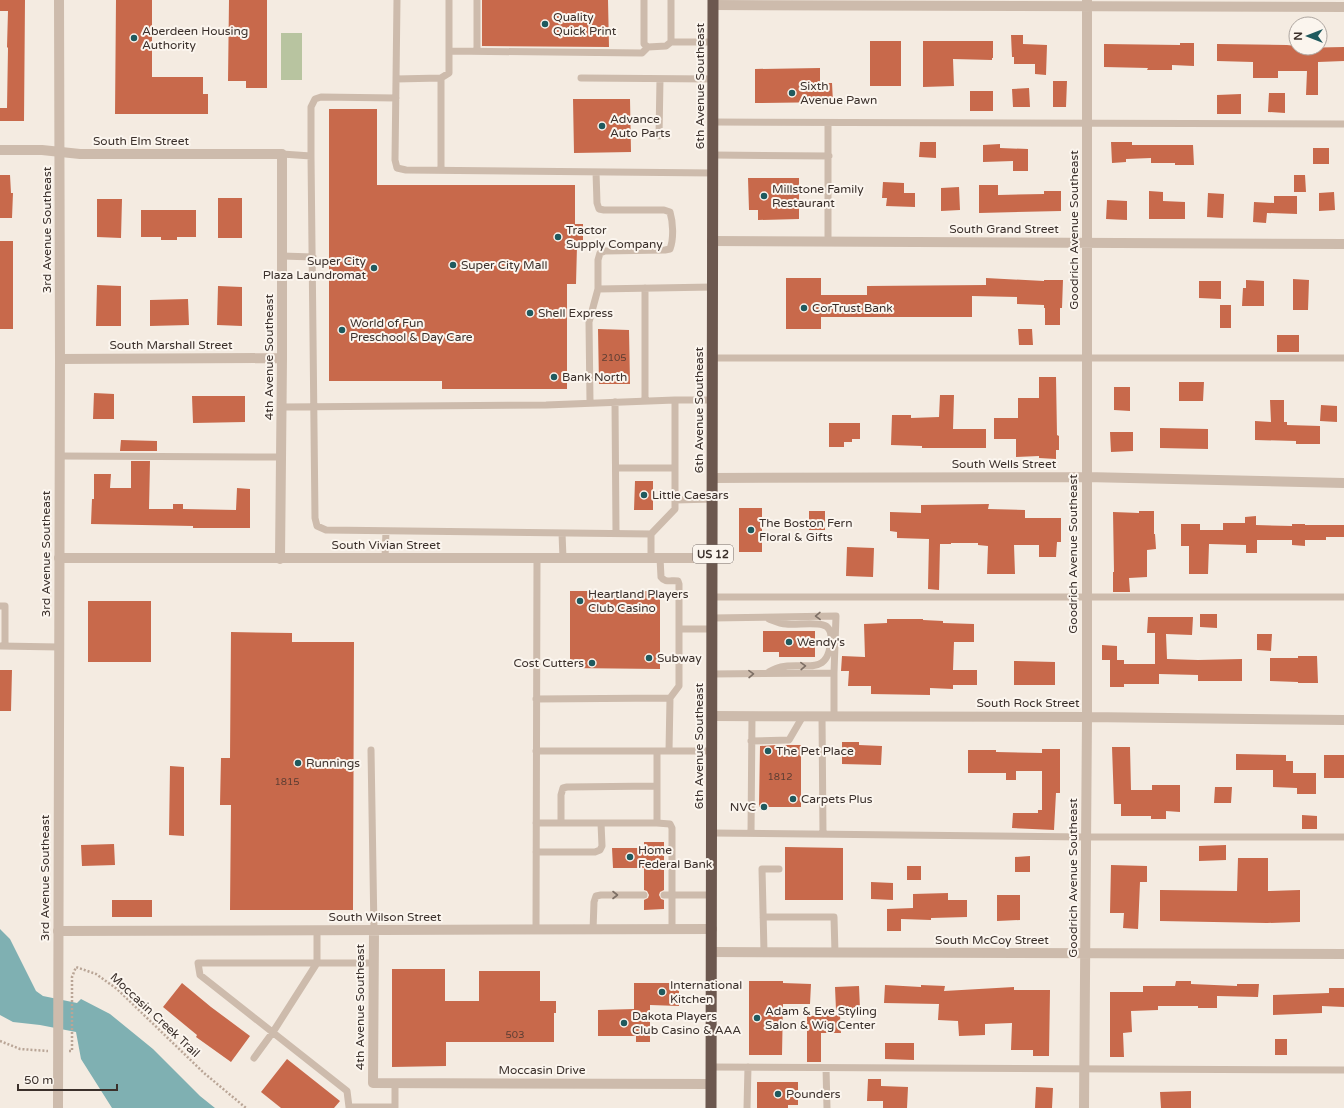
<svg xmlns="http://www.w3.org/2000/svg" width="1344" height="1108" font-family="'Varela Round',sans-serif">
  <style>
    .green { fill: #b8c4a0 }
    .water { fill: #7fb0b2 }
    .building { fill: #c8694b }
    .lines { fill: none; stroke-linecap: round; stroke-linejoin: round }
    .path { stroke: #b9a596; stroke-width: 2.5; stroke-dasharray: 2 2; stroke-linecap: butt }
    .service { stroke: #cdbbac; stroke-width: 7 }
    .minor { stroke: #cdbbac; stroke-width: 10 }
    .tertiary { stroke: #cdbbac; stroke-width: 10 }
    .trunk { stroke: #6c584f; stroke-width: 11 }
    .oneway { stroke: #7d6f65 }
    .poi-dot { fill: #1f5a5e; stroke: #fbf5ee; stroke-width: 1.5 }
    .labels { text-anchor: middle; stroke-width: 4; stroke-linejoin: round; paint-order: stroke }
    .number-label { font-size: 10px; fill: #5e3e33 }
    .shield { fill: #fbf5ee; stroke: #756b66; stroke-width: 1 }
    .shield-label { font-size: 11px; font-weight: bold; fill: #3b302b }
    .poi-label { font-size: 12px; fill: #3b302b; stroke: #fbf5ee; text-anchor: start }
    .street-label { font-size: 12px; fill: #3b302b; stroke: #fbf5ee }
  </style>
  <rect width="100%" height="100%" fill="#f4ebe1"/>
  <!-- green -->
  <path class="green" d="M281,33H302V80H281Z"/>
  <!-- water -->
  <path class="water" d="M0,929L10,939L36,991L43,996L77,1003L81,999L110,1014L153,1049L200,1096L215,1108H112L81,1059L76,1032L40,1025L13,1022L0,1015Z"/>
  <!-- building -->
  <path class="building" d="M0,0H25L24,121H0V108H7L8,48L7,47L8,11H0Z
    M116,0H152V77H203V94H208V114H115Z
    M229,0H267V88H246V81H228Z
    M482,0H608L609,47L482,46Z
    M1011,35H1023V44L1047,45L1046,75L1035,74V64H1014V57H1012Z
    M870,41H901V86H870Z
    M923,41H993V58H992V60L953,59L954,86L923,87Z
    M1180,43H1194V66L1172,65V70H1147L1148,68L1104,67V44L1180,45Z
    M1217,44L1287,45L1296,46V48L1344,47V61L1318,62V95H1306L1307,71H1278V78H1253V62L1217,61Z
    M820,68V83H832L833,102L755,103V69Z
    M1053,81H1067L1066,107H1053Z
    M1029,88L1030,107H1013L1012,89Z
    M970,91H993V111H970Z
    M1269,93H1285V113L1268,112Z
    M1241,94V114H1217V95Z
    M573,99H630L631,152L574,153Z
    M329,109H377V185H575V224H583V246H577L576,284H567V389H442V381H329Z
    M920,142H936V158L919,157Z
    M1111,142H1132V145H1193L1194,165H1175V163H1151V158L1126,159V162L1112,163Z
    M1000,144V148L1028,149V171H1013V161L983,162V145Z
    M1313,148H1329V164H1313Z
    M0,175H10L11,193H13L12,218H0Z
    M1294,175H1305L1306,192H1294Z
    M748,178H799V219L758,220V210H749Z
    M883,182L904,183V193H915V207L886,206L887,198H882Z
    M979,185H998V195L1044,194V191H1061V211L979,213Z
    M959,187L960,210L941,211V188Z
    M1149,191L1163,192V201L1185,202V219H1149Z
    M1334,192L1335,210L1319,211V193Z
    M1208,193L1224,194L1223,218L1207,217Z
    M1274,196H1297V214L1267,213L1266,223L1253,222L1254,202L1274,203Z
    M218,198H242V238H218Z
    M97,199H122L121,238L97,237Z
    M1107,200L1127,201V220L1106,219Z
    M141,210H196V237H177V240H161V237H141Z
    M0,241H13V329H0Z
    M786,278H821V295H867V286L986,285V278L1044,281V280H1063L1062,308H1060V325H1045V308H1044V305L1017,304V297L972,296V317H821V329H786Z
    M1293,279L1309,280L1308,310H1293Z
    M1246,280L1264,281V306H1242L1243,288H1246Z
    M1199,281H1221V299L1199,298Z
    M97,285L121,286V326H96Z
    M218,286L242,287V326L217,325Z
    M188,299L189,325L150,326V300Z
    M1220,305H1231V328H1220Z
    M598,329L629,330L630,384H599Z
    M1018,329H1032L1033,345H1019Z
    M1277,335H1299V352H1277Z
    M1039,377H1056L1057,435L1059,436V450H1056V459L1039,458V456L1016,457V439H994V418H1018V398H1039Z
    M1179,382H1204L1203,401H1179Z
    M1114,387H1130V411L1114,410Z
    M94,393L114,394V419H93Z
    M940,395H954L953,429H986V448H922V446L891,445L892,415H911V418L939,417Z
    M192,396H245V422L193,423Z
    M1270,400H1284V422H1287V425L1320,426V444H1296V441L1255,440V421L1271,422Z
    M1321,405L1337,406V422L1320,421Z
    M829,423H860V439H852V442H844V447H829Z
    M1160,428L1208,429V449L1160,448Z
    M1110,432H1133V451L1111,452Z
    M121,440L157,441V451H120Z
    M131,461H150L149,509H173V504H183V509L236,510L237,488L250,489V528H193V526L91,524L92,499H94V474H111L110,488H131Z
    M635,481H653V510H634Z
    M989,504L988,509L1025,510V518H1061V542H1057L1056,557H1039V545H1014L1015,574H987L988,546L978,545V543H951V544H940L939,590L928,589L929,539L897,538V532L890,531V512L921,513V505Z
    M739,508H762V552H739Z
    M809,511H825V530H809Z
    M1139,511H1154V534H1155L1156,549L1147,550V577L1129,578L1130,592H1113V572H1114L1113,512L1139,513Z
    M1256,516V525L1292,526V524H1305V525H1344V537H1326V540H1305V546L1292,545V540H1257V553H1246V545L1209,544L1208,574H1189V546H1181V524H1200V530H1223V523H1245V517Z
    M847,547L874,548L873,577L846,576Z
    M570,591H660V669L570,668Z
    M88,601H151V662H88Z
    M1200,614H1217V628L1200,627Z
    M1148,617H1193L1192,635L1166,634L1167,659L1198,660L1242,659V681H1198V675L1159,674V684H1124V687H1110V660H1124V664H1155V633H1147Z
    M887,619H923V620L943,621V623L974,624V642H954L953,670H977V685H953V689L930,688V695L871,694V686H848L849,671H841L842,656L865,657L864,624L887,623Z
    M763,631H815V657H779V652H763Z
    M231,632L292,633V642H354L353,910H230L231,805H220L221,758H230Z
    M1257,634H1272L1271,651L1257,650Z
    M1102,645L1117,646V660H1102Z
    M1298,656H1317L1318,683H1298V682L1270,681V658H1298Z
    M1014,661L1055,662V685H1014Z
    M0,670H12L11,711H0Z
    M842,742H859V745L882,746L881,765L842,764Z
    M777,745H801V807H759L760,746Z
    M1112,747H1130L1131,790H1152V785H1180V812L1166,811V819H1151V816H1121V804H1114Z
    M1042,749H1060V793H1056L1054,830L1012,828L1013,813H1038V810H1042V771H1016V780H1006V773H968V750H996V752L1042,753Z
    M1236,754L1286,755V761H1293V773H1316V794H1297V788L1273,787V770H1236Z
    M1324,755H1344V778H1324Z
    M170,766L184,767V836L169,835Z
    M1215,787H1232L1231,803H1214Z
    M1302,815L1317,816V829H1302Z
    M644,842H664V890L660,892L659,895L661,899L664,900V909L644,910V900L648,898L649,895L647,891L644,890V868H613L612,848H644Z
    M114,844L115,865L82,866L81,845Z
    M1226,845V860L1199,861V846Z
    M785,847L843,848V900H785Z
    M1030,856V872H1015V857Z
    M1238,858H1268V891L1300,890V922L1267,923L1160,921V890L1237,891Z
    M1111,865L1147,866V882H1140L1138,929L1123,928L1124,913H1110Z
    M907,866H921V880H907Z
    M871,882L893,883V900L871,899Z
    M948,893V900H967V917L931,918V920L901,919V931H887V909L913,908V894Z
    M997,895H1020V920L997,921Z
    M112,900H152V917H112Z
    M392,969H445V1001H479V971H540V1001H556V1013H554V1042H446V1066L392,1067Z
    M749,981H783V983L811,984L810,1004H783L782,1055H749Z
    M1176,981H1191V984L1237,986V984H1259L1258,997L1217,996V1008H1198V1006H1158V1010L1131,1011L1132,1032L1123,1033L1124,1057H1110V992H1143V986H1175Z
    M182,983L211,1007L250,1036L231,1062L196,1037L197,1035L163,1007Z
    M634,983H679V1006L650,1005V1042H636V1036H598V1010L634,1009Z
    M885,985L921,987V985L945,986L944,991L1014,987V990H1050L1049,1056H1033V1050H1011L1012,1023L985,1024V1035L959,1036L958,1021L938,1020L939,1004L884,1003Z
    M859,986L860,1009L836,1010L835,987Z
    M1329,988H1344V1007L1322,1006V1013L1273,1015V995L1329,993Z
    M840,1015L841,1033H821V1062H807V1016Z
    M1275,1039H1287V1055H1275Z
    M885,1043H914V1060L885,1059Z
    M287,1059L340,1101L334,1108H281L261,1092Z
    M868,1079H881V1086L908,1087L907,1108H883V1101H867Z
    M757,1082H798V1105H788V1108H757Z
    M1036,1087L1053,1088L1052,1108H1035Z
    M1191,1091V1108H1161L1160,1092Z"/>
  <g class="lines">
    <!-- path -->
    <path class="path" d="M0,1041L20,1049L48,1051
      M69,1051H72V977L76,967L96,974L117,989L204,1073L246,1108"/>
    <!-- service -->
    <path class="service" d="M397,0L395,160L397,168L406,170L713,173
      M644,0V44L648,47L666,46L671,42
      M671,0V42H713
      M449,51L642,53L648,47
      M477,51V0
      M441,78L449,73V0
      M581,78L713,79
      M396,79L441,78V170
      M713,122L1344,124
      M659,136L660,79
      M713,155L829,156
      M311,156V107L315,99L321,97L396,98
      M596,172L597,203L599,209L604,210H664L670,212C673,222 674,238 670,249L665,250L605,251L600,253L598,260V289
      M828,241V123
      M282,256L313,257
      M645,288V400
      M712,358H1344
      M675,400H712
      M590,402L589,322L598,289L713,287
      M615,402L616,533
      M282,407L546,405L675,400V509L651,534L326,530L317,526L315,518L311,156L282,154
      M60,456L281,457
      M616,468H675
      M675,500L713,499
      M562,533L563,558
      M651,534V558
      M385,558L386,531
      M660,558L661,577C665,583 671,580 678,581L679,584V629
      M712,597H1344
      M0,606H5V646
      M712,618L836,616L834,673L712,674
      M769,619C774,621 780,624 786,624C796,625 815,622 823,625C828,626 831,631 831,636C830,679 805,661 781,667C777,668 773,670 769,672
      M0,646L59,647
      M536,699L670,698
      M822,716L823,834
      M834,716V673
      M751,741L789,740L803,716
      M371,750L374,931
      M536,751H712
      M669,751L670,698L679,686V629H712
      M536,823H657V751
      M561,823V795L563,788L567,787L657,786
      M657,823L670,824L672,828V895H712
      M711,833L1086,837H1344
      M751,833L752,716
      M536,852H595L600,850L602,846L601,823
      M664,895H672V929
      M763,917H834L835,953
      M536,930L537,558
      M593,930L594,902L596,896L601,895H644
      M764,952L762,869H779
      M374,963H198L200,975L347,1091L349,1107H395V1083
      M254,1058L273,1032L317,963V931
      M711,1067L1344,1070
      M826,1068L827,1108
      M747,1108L748,1067"/>
    <!-- minor -->
    <path class="minor" d="M713,5L1344,7
      M0,150H42L80,154H282V358L280,559
      M712,241L1344,244
      M60,359L282,358
      M713,478L1086,477L1344,483
      M59,558H713
      M712,716L1087,717L1344,720
      M58,931L712,929
      M374,931L373,1083L711,1084
      M711,952L1344,954
      M1084,1108L1087,717V0"/>
    <!-- tertiary -->
    <path class="tertiary" d="M58,1108L60,359L59,0"/>
    <!-- trunk -->
    <path class="trunk" d="M711,1108L713,0"/>
  </g>
  <!-- one-way arrows -->
  <defs><path id="oneway-chevron" d="M-2-3.5L2.5 0L-2 3.5" fill="none" stroke-width="1.6" stroke-linecap="round" stroke-linejoin="round"/></defs>
  <g class="oneway">
    <use href="#oneway-chevron" transform="translate(818 616) rotate(179)"/>
    <use href="#oneway-chevron" transform="translate(803 666) rotate(-2)"/>
    <use href="#oneway-chevron" transform="translate(751 674) rotate(-1)"/>
    <use href="#oneway-chevron" transform="translate(615 895)"/>
  </g>
  <!-- markers -->
  <g class="poi-dot">
    <circle cx="545" cy="24" r="4"/>
    <circle cx="134" cy="38" r="4"/>
    <circle cx="792" cy="93" r="4"/>
    <circle cx="602" cy="126" r="4"/>
    <circle cx="764" cy="196" r="4"/>
    <circle cx="558" cy="237" r="4"/>
    <circle cx="453" cy="265" r="4"/>
    <circle cx="374" cy="268" r="4"/>
    <circle cx="804" cy="308" r="4"/>
    <circle cx="530" cy="313" r="4"/>
    <circle cx="342" cy="330" r="4"/>
    <circle cx="554" cy="377" r="4"/>
    <circle cx="644" cy="495" r="4"/>
    <circle cx="751" cy="530" r="4"/>
    <circle cx="580" cy="601" r="4"/>
    <circle cx="789" cy="642" r="4"/>
    <circle cx="649" cy="658" r="4"/>
    <circle cx="592" cy="663" r="4"/>
    <circle cx="768" cy="751" r="4"/>
    <circle cx="298" cy="763" r="4"/>
    <circle cx="793" cy="799" r="4"/>
    <circle cx="764" cy="807" r="4"/>
    <circle cx="630" cy="857" r="4"/>
    <circle cx="662" cy="992" r="4"/>
    <circle cx="757" cy="1018" r="4"/>
    <circle cx="624" cy="1023" r="4"/>
    <circle cx="778" cy="1094" r="4"/>
  </g>
  <g class="labels">
    <!-- number labels -->
    <g class="number-label">
      <text x="614" y="361">2105</text>
      <text x="780" y="780">1812</text>
      <text x="287" y="785">1815</text>
      <text x="515" y="1038">503</text>
    </g>
    <!-- shield labels -->
    <rect class="shield" x="693" y="545" width="40" height="18" rx="3"/>
    <g class="shield-label">
      <text x="713" y="558">US 12</text>
    </g>
    <!-- poi labels -->
    <g class="poi-label">
      <text x="553" y="21">Quality<tspan x="553" dy="14">Quick Print</tspan></text>
      <text x="142" y="35">Aberdeen Housing<tspan x="142" dy="14">Authority</tspan></text>
      <text x="800" y="90">Sixth<tspan x="800" dy="14">Avenue Pawn</tspan></text>
      <text x="610" y="123">Advance<tspan x="610" dy="14">Auto Parts</tspan></text>
      <text x="772" y="193">Millstone Family<tspan x="772" dy="14">Restaurant</tspan></text>
      <text x="566" y="234">Tractor<tspan x="566" dy="14">Supply Company</tspan></text>
      <text x="366" y="265" text-anchor="end">Super City<tspan x="366" dy="14">Plaza Laundromat</tspan></text>
      <text x="461" y="269">Super City Mall</text>
      <text x="812" y="312">CorTrust Bank</text>
      <text x="538" y="317">Shell Express</text>
      <text x="350" y="327">World of Fun<tspan x="350" dy="14">Preschool &amp; Day Care</tspan></text>
      <text x="562" y="381">Bank North</text>
      <text x="652" y="499">Little Caesars</text>
      <text x="759" y="527">The Boston Fern<tspan x="759" dy="14">Floral &amp; Gifts</tspan></text>
      <text x="588" y="598">Heartland Players<tspan x="588" dy="14">Club Casino</tspan></text>
      <text x="797" y="646">Wendy's</text>
      <text x="657" y="662">Subway</text>
      <text x="584" y="667" text-anchor="end">Cost Cutters</text>
      <text x="776" y="755">The Pet Place</text>
      <text x="306" y="767">Runnings</text>
      <text x="801" y="803">Carpets Plus</text>
      <text x="756" y="811" text-anchor="end">NVC</text>
      <text x="638" y="854">Home<tspan x="638" dy="14">Federal Bank</tspan></text>
      <text x="670" y="989">International<tspan x="670" dy="14">Kitchen</tspan></text>
      <text x="765" y="1015">Adam &amp; Eve Styling<tspan x="765" dy="14">Salon &amp; Wig Center</tspan></text>
      <text x="632" y="1020">Dakota Players<tspan x="632" dy="14">Club Casino &amp; AAA</tspan></text>
      <text x="786" y="1098">Pounders</text>
    </g>
    <!-- street labels -->
    <g class="street-label">
      <text transform="translate(700 86) rotate(-90)" y="4">6th Avenue Southeast</text>
      <text x="141" y="145">South Elm Street</text>
      <text x="1004" y="233">South Grand Street</text>
      <text transform="translate(47 230) rotate(-90)" y="4">3rd Avenue Southeast</text>
      <text transform="translate(1074 230) rotate(-90)" y="4">Goodrich Avenue Southeast</text>
      <text x="171" y="349">South Marshall Street</text>
      <text transform="translate(269 357) rotate(-90)" y="4">4th Avenue Southeast</text>
      <text transform="translate(699 410) rotate(-90)" y="4">6th Avenue Southeast</text>
      <text x="1004" y="468">South Wells Street</text>
      <text x="386" y="549">South Vivian Street</text>
      <text transform="translate(46 554) rotate(-90)" y="4">3rd Avenue Southeast</text>
      <text transform="translate(1073 554) rotate(-90)" y="4">Goodrich Avenue Southeast</text>
      <text x="1028" y="707">South Rock Street</text>
      <text transform="translate(699 746) rotate(-90)" y="4">6th Avenue Southeast</text>
      <text transform="translate(45 878) rotate(-90)" y="4">3rd Avenue Southeast</text>
      <text transform="translate(1073 878) rotate(-90)" y="4">Goodrich Avenue Southeast</text>
      <text x="385" y="921">South Wilson Street</text>
      <text x="992" y="944">South McCoy Street</text>
      <text transform="translate(360 1007) rotate(-90)" y="4">4th Avenue Southeast</text>
      <text transform="translate(155 1015) rotate(43)" y="4">Moccasin Creek Trail</text>
      <text x="542" y="1074">Moccasin Drive</text>
    </g>
  </g>
  <!-- north arrow -->
  <g transform="translate(1308 36) rotate(270)"><circle r="19" fill="#fbf5ee" stroke="#aea6a0"/>
  <path d="M0-3L7 15L0 10L-7 15Z" fill="#1f5a5e"/>
  <text y="-6" font-size="11" font-weight="bold" text-anchor="middle" fill="#3b302b">N</text>
  </g>
  <!-- scale -->
  <path d="M18 1084v6h99v-6" fill="none" stroke="#3b302b" stroke-width="2"/>
  <text x="24" y="1084" font-size="12" fill="#3b302b" stroke="#fbf5ee" stroke-width="3" paint-order="stroke">50 m</text>
</svg>
